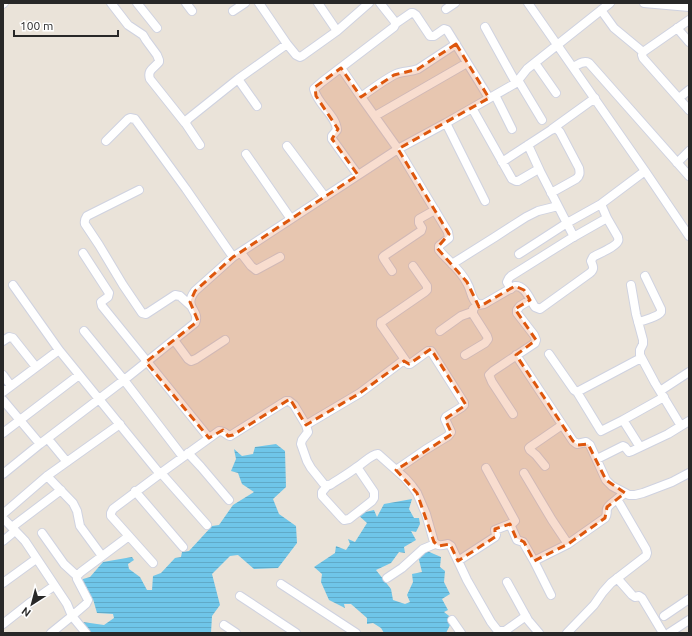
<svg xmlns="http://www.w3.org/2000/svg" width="692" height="636" font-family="Ubuntu,sans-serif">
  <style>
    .water { fill: url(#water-rules) }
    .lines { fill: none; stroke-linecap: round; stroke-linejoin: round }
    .minor-casing { stroke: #cfd2e0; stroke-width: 10 }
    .minor { stroke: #fff; stroke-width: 8 }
    .marked { fill: #de570d; fill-opacity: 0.2; stroke: #de570d; stroke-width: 3; stroke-dasharray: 8 5; stroke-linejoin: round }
  </style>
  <defs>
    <pattern id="water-rules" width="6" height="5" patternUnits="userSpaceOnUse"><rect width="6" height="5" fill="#6fc6e9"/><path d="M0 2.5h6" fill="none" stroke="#60aac8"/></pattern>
  </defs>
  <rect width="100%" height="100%" fill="#eae3d9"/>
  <!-- water -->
  <path class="water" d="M276,444L285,451L286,487L273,499L279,514L296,526L297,543L278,568L254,569L238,555L230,556L212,574L220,605L212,616L211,633H87L83,622L104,625L114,618L113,614L97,613L93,599L86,597L81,583L83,579L90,577L103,562L132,557L134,560L128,564L129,569L140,577L147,590H152L153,576L161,573L175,558L181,557L182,552L189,551L212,526L219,525L233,505L254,492L242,484L238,473L231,471L236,459L234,449L242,456L253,454L255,447Z
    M412,499L409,509L414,518H419L420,524L416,532L411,531L416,540L404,547L405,553L399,552L391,563L376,570L391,589L393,600L405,604L410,602L407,595L413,582L412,574L422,572L418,556L427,551L441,557L440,567L445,571L444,582L450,594L442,599L448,610L444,612L453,619L446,633H384L381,628L373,623L367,624V618L351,604H344L345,608L329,600L321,582L322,574L314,567L335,553L336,546L346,550L350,544L348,539L355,542L367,523L357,514L374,510L377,517L384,504Z"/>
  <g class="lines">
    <!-- minor casing -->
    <g class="minor-casing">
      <path id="minor" d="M111,3L128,25L143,35L146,40L157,55L159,60V62C154,68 147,70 150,79L185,123
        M137,3L157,28
        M186,3L192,11
        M259,3L287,44
        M318,3L337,31
        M528,3L645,171L689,236
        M644,3L689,7
        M3,4L4,3
        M446,9L455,3
        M601,10L614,28L643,52
        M233,11L245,3
        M689,20L643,52L642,55L643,58L689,110
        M395,24L411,13H413L416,15L430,36H434L444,29L447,30L489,98
        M485,27L516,83
        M677,28L689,42
        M456,44L418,69C410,72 403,71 396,74C385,79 371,90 361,97L398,149L448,232L449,238L439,246V250C447,260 461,270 467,283C472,291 470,298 478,305L484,304L515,286C525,285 530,300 535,307L540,309L590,273C595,269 593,266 591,261L593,257C598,254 617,246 618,241C619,240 618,239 618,237L607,218L601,204L645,171
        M535,63L556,93
        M573,67C578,65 583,60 589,63L689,176
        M341,68L361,97
        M238,79L257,106
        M518,80L542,120
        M495,95L512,129
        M679,98L689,90
        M472,108L512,179L516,181H518L537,170L540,171L574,237
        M375,116L467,63
        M446,123L485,201
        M552,129L595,98
        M106,141L128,119L130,118L135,119L186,189L233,257
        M200,145L186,124L185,123L188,119L238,79L287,44L296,55L300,57L302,56L337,31L369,3
        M528,145L540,171
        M287,146L325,197
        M246,154L291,219
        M502,162L551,130L556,128L560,132L579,168C580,173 580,176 576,179L551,193
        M677,163L689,151
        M358,175L332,139V136L337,130C336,115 317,104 314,89L322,82L339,69L394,27L395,25V22L380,3
        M139,190L87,216C85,219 84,220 85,224L99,245L123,285L142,313L146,314L175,295L180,296L191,306
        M83,253L109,293L108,297L101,302L102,306L209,438
        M241,253L251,266L256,270L280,257
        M519,254L567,223L601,204
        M452,264L495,237L526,217L538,211L558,206
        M392,271L384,259L383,257L384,256L421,231L422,228L419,223V219L435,210
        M13,285L59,350L160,474
        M631,285L636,314L643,340V344L640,350V355L655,383L681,426
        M511,289L507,282L509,278L511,276L570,239L607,218
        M638,322C643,321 659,316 661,312C661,311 661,310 661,309L645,276
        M84,331L124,380L183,457
        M440,331L461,316L472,312
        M174,340L188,359L191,361L196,359L225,340
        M3,341L9,337L13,338L36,367
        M549,354L574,390L577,392L641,358
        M465,355L485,343L488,339L487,336L473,314V309L478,304
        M516,355L573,441L577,444L586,442L590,445L606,480L612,486L629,495H635L643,493L672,482L689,473
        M3,375L11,386
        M660,391L689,372
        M3,392L59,350
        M577,392L599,428L601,431L623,420L664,397
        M3,400L40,444L124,380L195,323C201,310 182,308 195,291L233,257L398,149L446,123L516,83L527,69L610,3
        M513,414L492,382L489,375L493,371L535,343L536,340L534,335L517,313V310L520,306L530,300
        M623,420L640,447
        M306,425L308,432L302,440L301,444L307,461L311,468L323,483L325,485H330C339,479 348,474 357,467C364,463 370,455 378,454L405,478L412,486L417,493L426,514L434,542C438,547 443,545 448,544L451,546L467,580L491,622L498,631H505L526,616
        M3,433L79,375
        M48,439L67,462
        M188,453L201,467L229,500
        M597,459L623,446L625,447L629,452L632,451L668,434L689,421
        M545,466L536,455L530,450L529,448L530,447L562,425
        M396,470L425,450L448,436L451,432L445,419L446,417L462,407L464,405V403L431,351H428L410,364H408L381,325V322L383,321L425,292L427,290V286L413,266
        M161,473L207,525
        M524,473L552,520L568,544
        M3,474L40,444
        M47,476L73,503L77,511L80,526L102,556
        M328,485L322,492V496L342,518L344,520L349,519L372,501L374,498V492L357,467
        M135,491L183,547
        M3,514L47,476L120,424
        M3,518L25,541L67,604L72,616L51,633
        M510,524L517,540L523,542L534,561
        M12,527L61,490
        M42,533L64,564L77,576
        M3,541L15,531
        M458,561L495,537L496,535L495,530L513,523L515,521L486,468
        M153,563L111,516V513L113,509L161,473L219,431C225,431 226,435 230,436L286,401H289L294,405L306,425L360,393L404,360
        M387,578L402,568L423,549L435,544
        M617,578L632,595L635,597L639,596L642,598L663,633
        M507,582L528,620L539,633
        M3,583L36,559
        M281,584L356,633
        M551,595L534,561L568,544L605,518C608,514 606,513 607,509C608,505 614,502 617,499
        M240,596L296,633
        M664,616L689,599
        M452,620L461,633
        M3,624L31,602L54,586
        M224,625L236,633
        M86,633L72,616L86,604L88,600L77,579V576L81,572L129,536
        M567,633L594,605L603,592L611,583L646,556L647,553L646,549L617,499L625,493
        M669,633L689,620"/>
    </g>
    <!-- minor -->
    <use href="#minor" class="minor"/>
  </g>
  <!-- marked area -->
  <path class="marked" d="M456,44L489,98L398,149L449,234L437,248L467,282L479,307L515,286L524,290L530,300L515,309L536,340L516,355L573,441L578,445L588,444L606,480L625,493L607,507L605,518L568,544L534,561L524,542L516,538L510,524L495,529V537L458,561L450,544L439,546L434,542L417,493L396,470L452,434L445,419L466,405L431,349L409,364L404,361L360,393L306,425L290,399L233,435L228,436L223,430L209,438L146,362L198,321L190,302L195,291L233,257L358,175L332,139L338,129L316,96L315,87L341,68L361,97L394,75L418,69Z"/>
  <!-- border -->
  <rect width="692" height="636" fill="none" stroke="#282828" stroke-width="8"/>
  <!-- north arrow -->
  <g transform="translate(32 604) rotate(216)" stroke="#ffffff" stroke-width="3" paint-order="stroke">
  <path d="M0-3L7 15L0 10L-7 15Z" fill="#282828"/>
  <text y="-6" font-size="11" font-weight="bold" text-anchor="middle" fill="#282828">N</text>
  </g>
  <!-- scale -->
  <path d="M14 30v6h104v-6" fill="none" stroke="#282828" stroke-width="2"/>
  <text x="20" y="30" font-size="12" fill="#282828" stroke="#ffffff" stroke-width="3" paint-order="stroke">100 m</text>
</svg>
